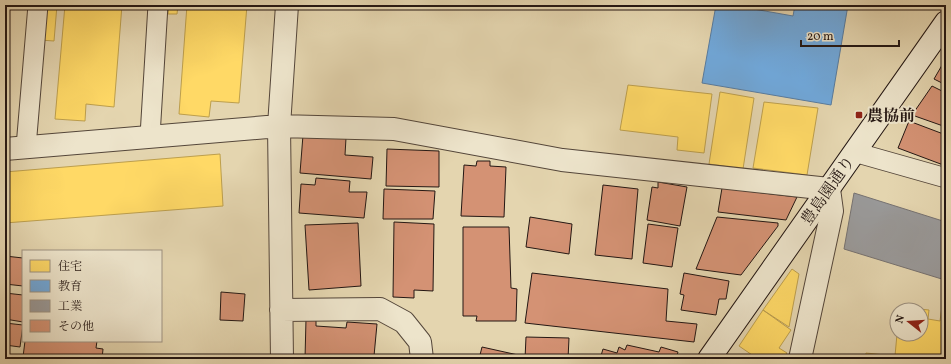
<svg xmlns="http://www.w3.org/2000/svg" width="951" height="364" font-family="Vollkorn,'Noto Serif JP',serif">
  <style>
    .homes { fill: #ffd966; stroke: #bd9f4d }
    .schools { fill: #6fa8dc; stroke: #587ca0 }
    .industry { fill: #999; stroke: #767271 }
    .building { fill: #d49274; stroke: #241713 }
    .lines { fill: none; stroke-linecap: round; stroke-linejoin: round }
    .lane-casing { stroke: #54463a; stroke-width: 21 }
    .street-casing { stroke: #54463a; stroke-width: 24 }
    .secondary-casing { stroke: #241713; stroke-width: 24 }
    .lane { stroke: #ede4cb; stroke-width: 19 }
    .street { stroke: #ede4cb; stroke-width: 22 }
    .secondary { stroke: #ede4cb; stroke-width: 22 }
    .poi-dot { fill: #8f2418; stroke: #ede4cb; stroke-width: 1.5 }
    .labels { text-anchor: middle; stroke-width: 4; stroke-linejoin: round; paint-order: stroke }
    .poi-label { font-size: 16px; font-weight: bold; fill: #241713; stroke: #ede4cb; text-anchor: start }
    .street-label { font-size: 16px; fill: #241713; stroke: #ede4cb }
  </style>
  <rect width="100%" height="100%" fill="#e4d5af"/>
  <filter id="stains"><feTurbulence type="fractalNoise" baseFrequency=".005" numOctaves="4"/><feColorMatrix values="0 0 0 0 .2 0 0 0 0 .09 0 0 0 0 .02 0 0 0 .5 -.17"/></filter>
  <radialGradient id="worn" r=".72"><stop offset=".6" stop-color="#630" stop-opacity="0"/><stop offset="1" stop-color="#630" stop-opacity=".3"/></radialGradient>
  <!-- homes -->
  <path class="homes" d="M43,5H57L54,41L40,40Z
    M65,5H122L114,107L86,104L85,121L55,119Z
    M169,5H178L177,14H168Z
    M187,5H247L239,103L211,101L209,117L179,114Z
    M628,85L712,94L704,153L677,150L678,137L620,130Z
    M720,92L754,98L743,169L709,164Z
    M764,102L818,108L807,175L753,168Z
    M220,154L223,206L5,223V172Z
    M792,269L799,274L789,327L763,310Z
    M942,306L946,307V359H865L866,353L895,356L897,334H921V310H900V307L929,310L928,319L940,321Z
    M763,310L791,330L779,348L787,353L782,359H758L739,346Z"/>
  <!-- schools -->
  <path class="schools" d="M716,5H731L793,16L795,5H848L831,105L702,83Z"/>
  <!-- industry -->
  <path class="industry" d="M854,193L946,222L945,280L844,249Z"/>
  <!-- building -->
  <path class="building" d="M945,60H946V85L934,79Z
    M932,86L946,93V127L912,115Z
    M909,121L946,135V166L898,148Z
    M303,135L346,138L345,155L373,157L371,179L300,173Z
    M387,149L439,151V187L386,186Z
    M477,161H490V166L506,167L504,217L461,216L464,165L476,166Z
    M316,178L350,181L349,192H367L364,218L299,213L301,184L315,185Z
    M658,182L687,187L680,226L647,220L652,187L658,188Z
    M603,185L638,189L632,259L595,255Z
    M722,188L797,197L786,220L718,212Z
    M384,189L435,191L433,219H383Z
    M530,217L572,224L569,254L526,247Z
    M717,217L778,223V226L741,275L696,269Z
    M394,222L434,224L433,291L414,290V298L393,297Z
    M358,223L361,286L309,290L305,225Z
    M648,224L678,228L672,267L643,263Z
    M463,227H509L511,288L517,289L516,321H476L477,316H463Z
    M5,256L23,258V286L5,284Z
    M532,273L668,289L666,321L697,324L694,342L525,323Z
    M684,273L729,281L726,299H719L716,315L681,310L684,295L680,294Z
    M221,292L245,294L243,321L220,320Z
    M5,293L23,295V322L5,319Z
    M306,319L316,320V326L346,328L347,322L377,324L374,356L362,355V359H305Z
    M5,323L23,325L20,347L5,345Z
    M526,337L569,338L568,359H525Z
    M25,341H97L96,348L103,349L102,359H43L23,357Z
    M627,345L659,352L661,347L678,352L676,359H600L603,349L617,353L619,347L625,350Z
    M482,347L518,355L517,359H479Z"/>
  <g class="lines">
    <!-- lane casing -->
    <g class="lane-casing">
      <path id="lane" d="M150,136L158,5
        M26,147L38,5
        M854,152L946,178"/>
    </g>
    <!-- street casing -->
    <g class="street-casing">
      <path id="street" d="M5,149L279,126L394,129L562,160L829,189L832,211L800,359
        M281,310L380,309L404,322L420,342L422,359
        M282,359L279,126L287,5"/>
    </g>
    <!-- secondary casing -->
    <g class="secondary-casing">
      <path id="secondary" d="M709,359L946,22"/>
    </g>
    <!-- lane -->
    <use href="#lane" class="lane"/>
    <!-- street -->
    <use href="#street" class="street"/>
    <!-- secondary -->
    <use href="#secondary" class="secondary"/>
  </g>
  <!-- markers -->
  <rect class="poi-dot" x="855" y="111" width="8" height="8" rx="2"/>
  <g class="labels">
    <!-- poi labels -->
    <g class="poi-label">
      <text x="867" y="121">農協前</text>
    </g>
    <!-- street labels -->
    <g class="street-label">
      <text transform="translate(827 190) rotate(-55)" y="6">豊島園通り</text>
    </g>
  </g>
  <!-- margin -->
  <rect width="951" height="364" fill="none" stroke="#e4d5af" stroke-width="20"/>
  <rect x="6" y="6" width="939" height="352" fill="none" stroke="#241713" stroke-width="2"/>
  <rect x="10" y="10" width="931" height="344" fill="none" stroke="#241713"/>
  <!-- legend -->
  <rect x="22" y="250" width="140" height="92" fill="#ede4cb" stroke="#9d9281"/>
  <rect x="30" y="260" width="20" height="12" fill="#ffd966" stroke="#9d9281"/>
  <text x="58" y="270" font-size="12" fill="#241713">住宅</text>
  <rect x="30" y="280" width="20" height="12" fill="#6fa8dc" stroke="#9d9281"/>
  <text x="58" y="290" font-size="12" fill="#241713">教育</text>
  <rect x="30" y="300" width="20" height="12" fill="#999999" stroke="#9d9281"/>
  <text x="58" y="310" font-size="12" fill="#241713">工業</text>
  <rect x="30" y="320" width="20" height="12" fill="#d49274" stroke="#9d9281"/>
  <text x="58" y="330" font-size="12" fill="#241713">その他</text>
  <!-- north arrow -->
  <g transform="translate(909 322) rotate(287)"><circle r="19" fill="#ede4cb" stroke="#9d9281"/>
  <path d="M0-3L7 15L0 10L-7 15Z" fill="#8f2418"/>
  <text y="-6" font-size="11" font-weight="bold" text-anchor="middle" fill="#241713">N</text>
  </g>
  <!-- scale -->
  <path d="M801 40v6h98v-6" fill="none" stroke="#241713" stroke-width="2"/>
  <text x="807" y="40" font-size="12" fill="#241713" stroke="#ede4cb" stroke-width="3" paint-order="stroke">20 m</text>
  <rect width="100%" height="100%" filter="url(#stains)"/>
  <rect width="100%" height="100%" fill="url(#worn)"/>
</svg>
